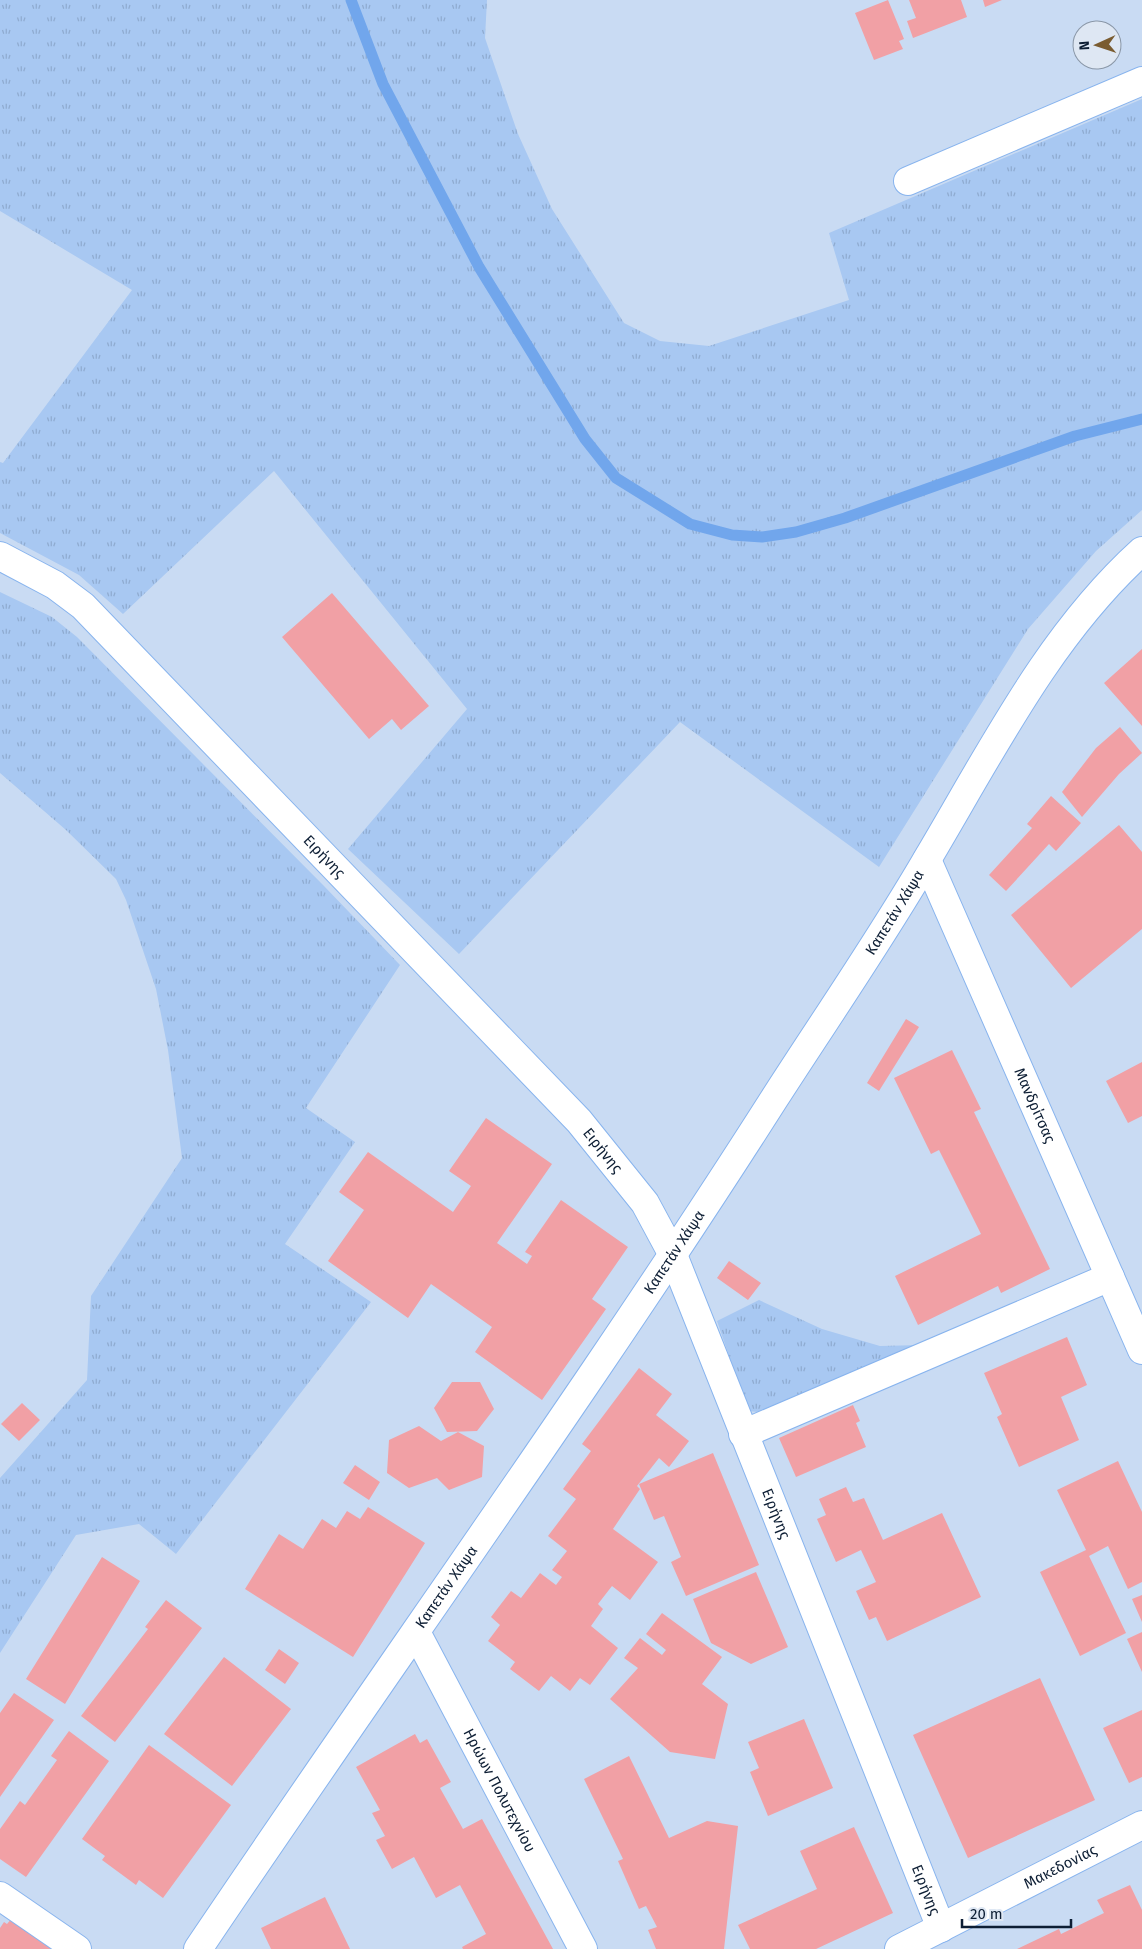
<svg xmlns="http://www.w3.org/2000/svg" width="1142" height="1949" font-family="'Fira Sans',sans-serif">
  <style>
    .grass { fill: url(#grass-tufts) }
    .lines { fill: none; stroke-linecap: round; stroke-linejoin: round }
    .stream { stroke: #71a6ec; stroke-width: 11 }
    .building { fill: #f1a0a5 }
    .street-casing { stroke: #88b4ee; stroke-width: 30 }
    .secondary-casing { stroke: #88b4ee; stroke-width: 30 }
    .street { stroke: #fff; stroke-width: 28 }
    .secondary { stroke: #fff; stroke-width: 28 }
    .labels { text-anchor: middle; stroke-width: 4; stroke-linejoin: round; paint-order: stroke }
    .street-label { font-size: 15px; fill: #0d1e34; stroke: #dee7f3 }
  </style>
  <defs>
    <pattern id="grass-tufts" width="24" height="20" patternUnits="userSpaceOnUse" patternTransform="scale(1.25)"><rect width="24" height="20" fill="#a8c8f2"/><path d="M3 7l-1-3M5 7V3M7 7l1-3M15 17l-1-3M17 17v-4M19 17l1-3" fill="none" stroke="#8fabd0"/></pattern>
  </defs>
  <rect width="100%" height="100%" fill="#c9dbf3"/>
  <!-- grass -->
  <path class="grass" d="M0,0H487L485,38L518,134L552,209L624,323L660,341L709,346L849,300L829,233L1142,99V510L1096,551L1028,629L879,867L680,722L459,954L348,849L467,709L274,471L123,614L79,575L0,533V462L3,463L132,290L0,211Z
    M0,592L52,617L77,637L324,886L400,965L306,1108L355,1142L285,1244L371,1302L176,1554L139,1524L76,1535L0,1653V1478L87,1380L91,1296L182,1158L168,1050L156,989L126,900L116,879L66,830L0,773Z
    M759,1300L822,1329L880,1346L923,1345L767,1410L758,1412L748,1411L717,1321Z"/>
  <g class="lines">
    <!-- stream -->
    <path class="stream" d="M351,0L383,84L479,267L585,439L616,478L690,524L732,535L762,537L796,532L845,518L1075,436L1142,419"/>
  </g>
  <!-- building -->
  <path class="building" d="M888,0L904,39L899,41L903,49L874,60L855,13Z
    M909,0H961L967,17L913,38L907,21L916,18Z
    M983,0H1002L985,7Z
    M332,593L429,706L401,730L392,719L369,739L282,637Z
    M1142,649V726L1104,683Z
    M1120,727L1142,753L1119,774L1082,817L1062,792L1096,748Z
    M1051,796L1081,823L1056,851L1049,844L1006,891L989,875L1032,828L1027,824Z
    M1119,825L1142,852V929L1071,988L1011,915Z
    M906,1019L919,1027L879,1091L867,1083Z
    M952,1050L981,1109L974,1112L1050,1269L1001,1293L998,1286L918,1325L895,1276L981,1234L939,1150L931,1154L894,1078Z
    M1142,1062V1116L1128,1123L1106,1081Z
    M486,1118L552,1164L497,1243L527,1264L532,1256L525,1252L561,1200L628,1247L592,1299L606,1309L542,1400L475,1352L492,1327L431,1284L408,1318L328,1261L364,1210L339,1192L368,1152L453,1212L471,1186L449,1171Z
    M729,1261L761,1283L748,1300L717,1278Z
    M1067,1337L1087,1385L1061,1397L1079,1440L1019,1467L997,1417L1002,1414L984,1373Z
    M639,1368L672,1394L656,1415L689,1441L669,1467L659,1458L637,1486L640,1489L613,1529L658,1562L630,1600L612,1586L598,1604L603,1609L591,1626L618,1648L590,1685L580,1678L570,1691L551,1676L539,1691L510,1669L515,1662L488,1641L500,1625L491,1617L511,1591L521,1598L540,1573L556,1585L562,1577L552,1570L567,1551L548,1536L576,1499L563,1489L591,1451L582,1444Z
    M452,1382H480L494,1409L477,1431L447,1432L434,1408Z
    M22,1403L40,1420L19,1441L1,1424Z
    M853,1405L860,1421L856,1423L866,1447L796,1477L779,1438Z
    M419,1426L441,1441L458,1432L484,1446L482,1477L449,1490L437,1478L409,1488L387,1473L389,1440Z
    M713,1453L759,1565L686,1596L671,1562L681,1557L664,1516L654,1520L639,1484Z
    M1118,1461L1142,1512V1582L1128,1589L1108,1546L1089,1556L1126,1633L1080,1656L1040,1572L1086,1550L1057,1490Z
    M355,1465L380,1482L369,1500L343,1483Z
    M846,1487L853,1502L864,1498L883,1540L942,1513L981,1597L887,1641L876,1617L869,1620L856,1591L876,1582L861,1550L836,1562L817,1519L826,1515L819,1499Z
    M368,1507L425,1543L353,1657L245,1589L279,1534L303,1549L322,1519L336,1528L347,1511L360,1519Z
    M102,1557L140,1581L65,1704L26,1679Z
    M756,1572L788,1647L751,1664L711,1643L693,1599Z
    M1142,1595V1622L1132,1599Z
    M166,1600L202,1628L115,1742L81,1716L148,1629L145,1627Z
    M662,1613L722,1657L702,1684L728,1704L715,1759L670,1752L610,1699L638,1668L624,1658L640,1638L662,1655L666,1650L646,1634Z
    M1142,1632V1672L1127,1639Z
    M279,1649L299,1663L285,1684L265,1670Z
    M224,1657L291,1709L232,1786L164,1734Z
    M1040,1678L1095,1800L968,1858L913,1735Z
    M14,1693L54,1720L0,1797V1713Z
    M1142,1710V1777L1129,1783L1103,1728Z
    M804,1719L833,1788L768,1816L750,1772L759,1768L748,1742Z
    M69,1731L109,1761L26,1877L0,1859V1829L20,1801L25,1805L57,1760L51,1756Z
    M415,1734L420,1743L427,1739L451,1782L440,1788L463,1829L482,1819L553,1949H463L462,1947L486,1934L460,1885L436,1898L414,1857L392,1869L376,1840L385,1836L372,1813L380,1810L356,1767Z
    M149,1745L231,1805L163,1898L139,1880L136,1885L102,1860L105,1856L82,1839Z
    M629,1756L669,1838L707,1821L738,1826L724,1949H656L648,1930L657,1927L646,1906L639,1909L618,1861L623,1859L584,1779Z
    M854,1827L893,1913L816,1949H750L738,1925L817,1889L800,1851Z
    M1130,1885L1142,1910V1949H1017L1059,1929L1061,1934L1104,1913L1097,1900Z
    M325,1897L350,1949H271L261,1928Z
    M18,1911L66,1949H0V1928L4,1922L7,1924Z"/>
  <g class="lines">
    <!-- street casing -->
    <g class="street-casing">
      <g id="street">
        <path d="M908,181L1142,81"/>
        <path id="s1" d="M0,556L55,585L83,606L579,1121L645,1203L673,1255L941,1928"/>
        <path d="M743,1434L1110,1277"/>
        <path id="s2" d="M416,1632L583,1949"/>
        <path d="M0,1896L77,1949"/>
        <path id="s3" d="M899,1949L1142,1825"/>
      </g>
    </g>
    <!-- secondary casing -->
    <g class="secondary-casing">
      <g id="secondary">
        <path id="s4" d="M927,860L1142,1350"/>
        <path id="s5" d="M198,1949C389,1665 590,1388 774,1099C826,1018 881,939 929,856C992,750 1050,634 1142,551"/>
      </g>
    </g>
    <!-- street -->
    <use href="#street" class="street"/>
    <!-- secondary -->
    <use href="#secondary" class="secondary"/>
  </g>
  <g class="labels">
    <!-- street labels -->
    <g class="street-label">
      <text dy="5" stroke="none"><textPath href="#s1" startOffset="445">Ειρήνης</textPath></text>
      <text dy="5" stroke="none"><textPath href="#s5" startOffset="1249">Καπετάν Χάψα</textPath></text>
      <text dy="5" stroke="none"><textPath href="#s4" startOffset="268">Μανδρίτσας</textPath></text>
      <text dy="5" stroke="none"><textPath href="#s1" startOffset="850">Ειρήνης</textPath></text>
      <text dy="5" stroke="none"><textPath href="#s5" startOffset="844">Καπετάν Χάψα</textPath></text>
      <text dy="5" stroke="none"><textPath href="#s1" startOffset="1255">Ειρήνης</textPath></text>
      <text dy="5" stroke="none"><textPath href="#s5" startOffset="439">Καπετάν Χάψα</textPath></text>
      <text dy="5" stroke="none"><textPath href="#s2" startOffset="179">Ηρώων Πολυτεχνίου</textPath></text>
      <text dy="5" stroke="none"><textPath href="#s3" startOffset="181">Μακεδονίας</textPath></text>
      <text dy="5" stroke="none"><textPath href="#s1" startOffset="1660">Ειρήνης</textPath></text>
    </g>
  </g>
  <!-- north arrow -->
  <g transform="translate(1097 45) rotate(267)"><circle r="24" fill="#dee7f3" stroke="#8a97a7"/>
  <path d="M0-4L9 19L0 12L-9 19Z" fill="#7a5c30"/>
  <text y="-8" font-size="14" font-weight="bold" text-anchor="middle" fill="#0d1e34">N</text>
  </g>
  <!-- scale -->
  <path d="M962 1919v8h109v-8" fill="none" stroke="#0d1e34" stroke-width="2.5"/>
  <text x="970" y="1919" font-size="15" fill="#0d1e34" stroke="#dee7f3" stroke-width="4" paint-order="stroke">20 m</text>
</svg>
